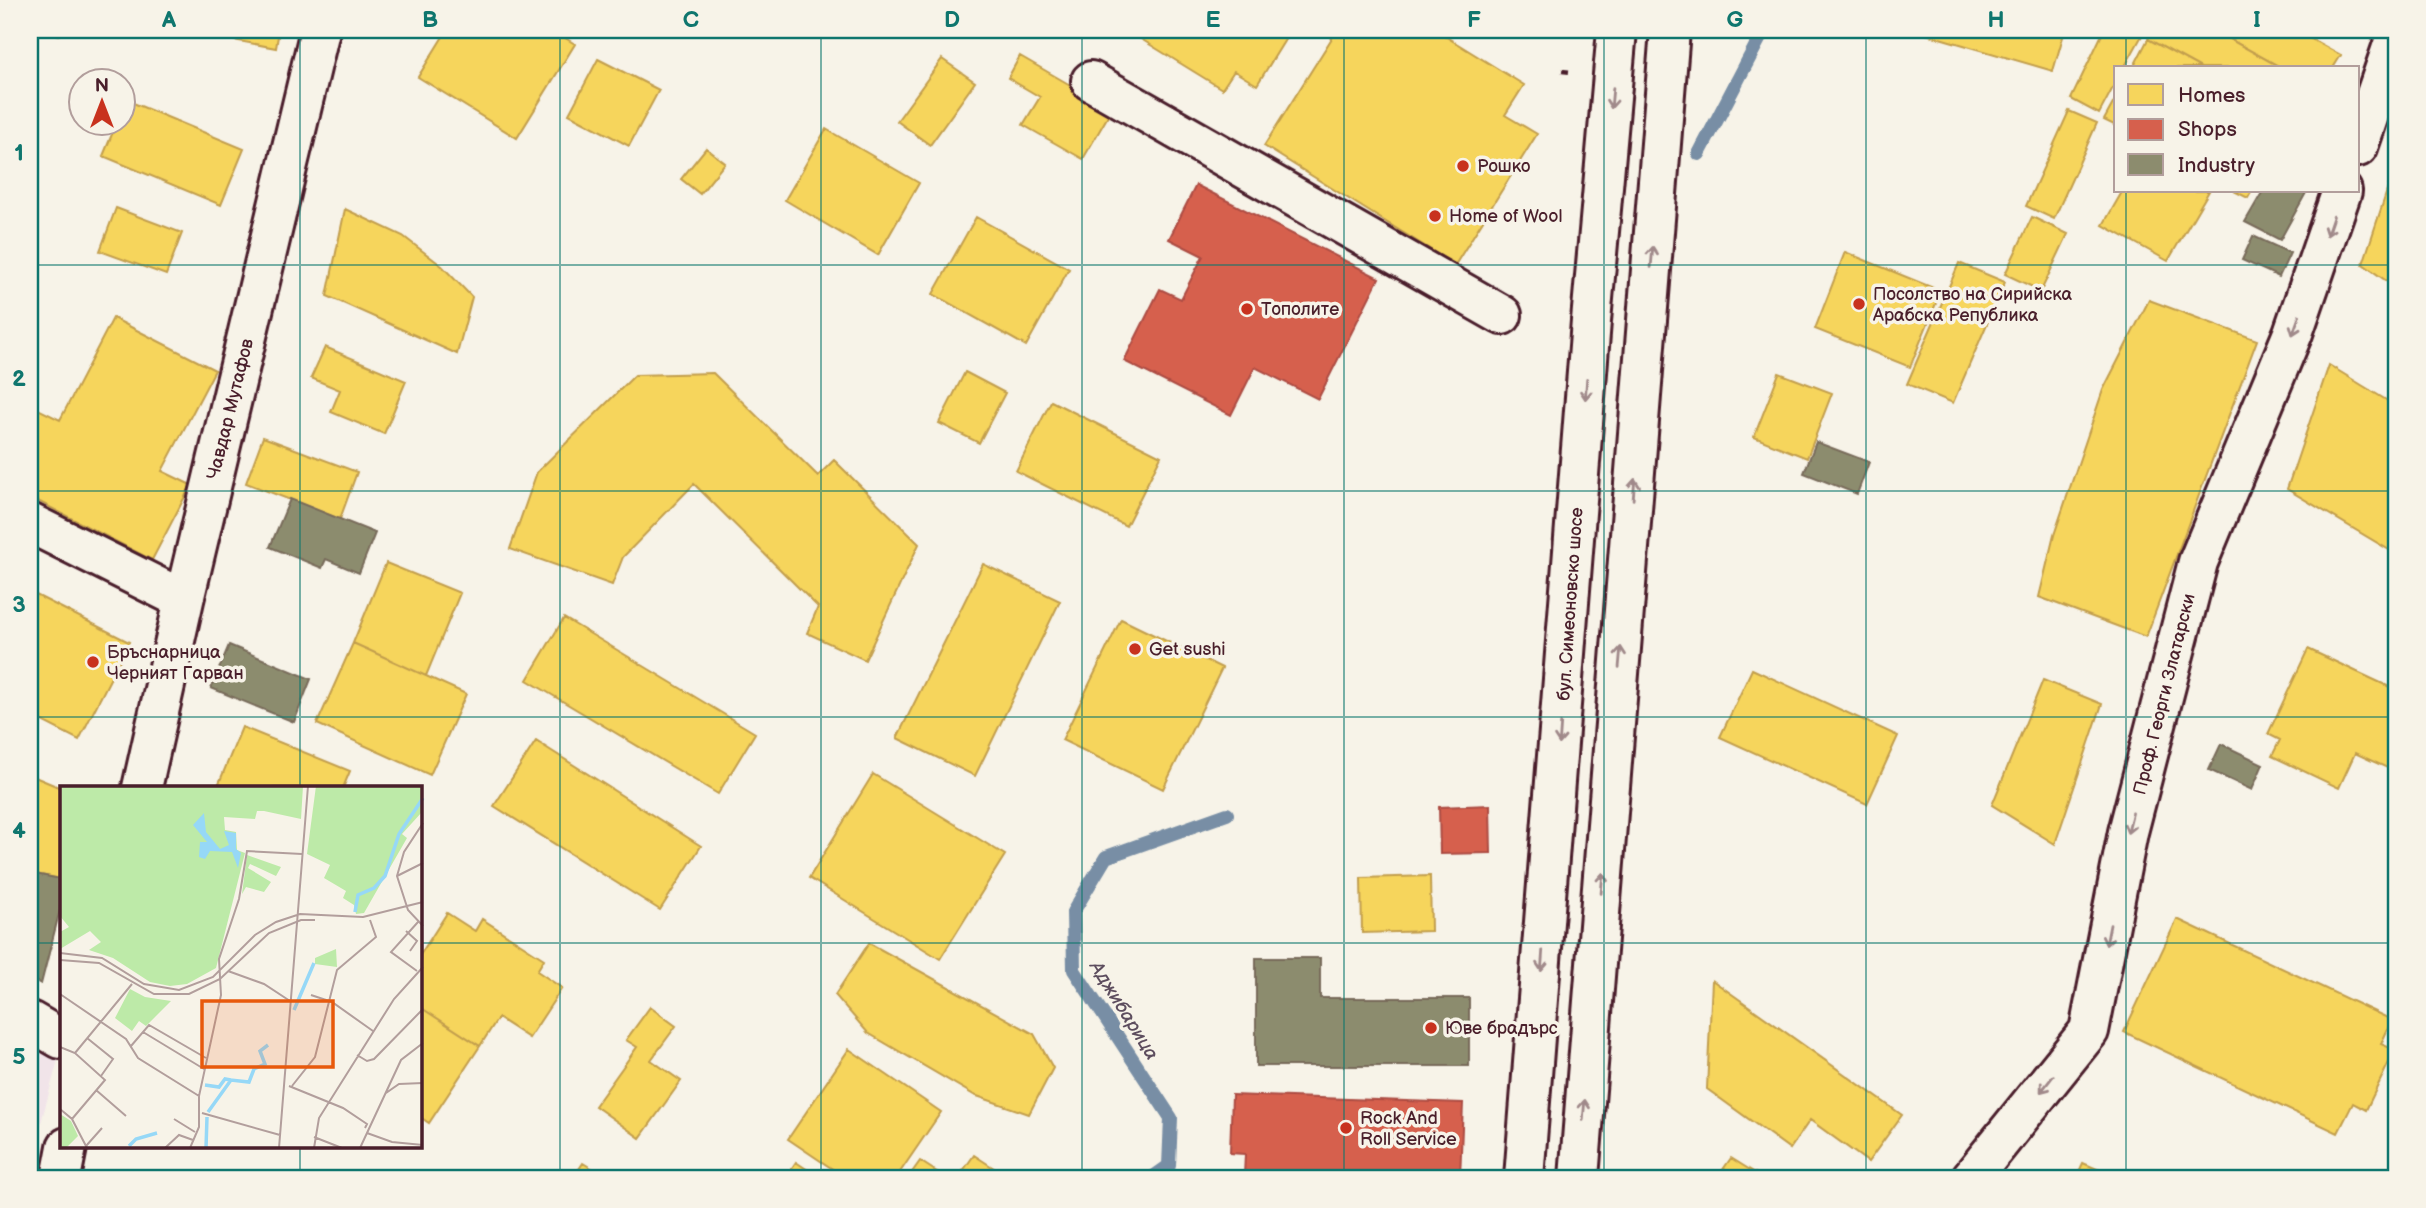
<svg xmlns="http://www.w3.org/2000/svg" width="2426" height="1208" font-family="'Balsamiq Sans',sans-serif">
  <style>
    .built { fill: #f1e4e9 }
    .homes { fill: #f6d55c; stroke: #c29e4d; stroke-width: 2 }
    .shops { fill: #d6604d; stroke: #ac4c43; stroke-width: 2 }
    .industry { fill: #8c8c6e; stroke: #786b5a; stroke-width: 2 }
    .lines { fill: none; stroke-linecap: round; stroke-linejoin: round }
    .stream { stroke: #788ea5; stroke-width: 14 }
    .minor-casing { stroke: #4a1f2b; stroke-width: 44 }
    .major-casing { stroke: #4a1f2b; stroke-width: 44 }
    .path { stroke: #4a1f2b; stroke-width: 4.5; stroke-dasharray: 7 5; stroke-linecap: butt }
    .minor { stroke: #f7f3e8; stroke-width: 38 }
    .major { stroke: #f7f3e8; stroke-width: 38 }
    .oneway { stroke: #a0898a }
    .grid { fill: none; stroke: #0f766e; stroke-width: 2; stroke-opacity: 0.55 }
    .poi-dot { fill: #c8321e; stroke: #f7f3e8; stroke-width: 2.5 }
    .labels { text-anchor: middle; stroke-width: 7; stroke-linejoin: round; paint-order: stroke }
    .poi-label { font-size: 18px; fill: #4a1f2b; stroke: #f7f3e8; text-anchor: start }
    .street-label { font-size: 18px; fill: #4a1f2b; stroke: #f7f3e8 }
    .water-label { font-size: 19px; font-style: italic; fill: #5d4d5e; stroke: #f7f3e8 }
    .inset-river { fill: none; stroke: #96d8f7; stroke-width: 3.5 }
    .inset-road { fill: none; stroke: #b29e9c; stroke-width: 2 }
    .view { fill: #e8590c; fill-opacity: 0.15; stroke: #e8590c; stroke-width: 3.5 }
    .inset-edge { fill: none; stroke: #4a1f2b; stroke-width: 3.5 }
    .neatline { fill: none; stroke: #0f766e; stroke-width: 2.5 }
    .grid-label { font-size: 23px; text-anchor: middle; font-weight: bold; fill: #0f766e }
  </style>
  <rect width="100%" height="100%" fill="#f7f3e8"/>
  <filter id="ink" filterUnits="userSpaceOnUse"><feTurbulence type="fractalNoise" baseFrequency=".0143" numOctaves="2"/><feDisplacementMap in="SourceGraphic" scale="14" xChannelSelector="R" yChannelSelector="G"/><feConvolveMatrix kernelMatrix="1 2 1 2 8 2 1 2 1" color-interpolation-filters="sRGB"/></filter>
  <g filter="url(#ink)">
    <!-- built -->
    <path class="built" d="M30,1032L61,1049L30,1163Z"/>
    <!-- homes -->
    <path class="homes" d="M44,30H69L59,35Z
      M230,30H279L276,48L228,39Z
      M447,30H552L575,44L517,138L418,77Z
      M1139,30H1291L1257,85L1234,71L1222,89L1136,36Z
      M1337,30H1435L1524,85L1505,115L1537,134L1455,265L1264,146Z
      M1912,30H2065L2053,71Z
      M2104,30H2145L2124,68H2116V82L2099,114L2071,99Z
      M2154,30H2213L2282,68H2201L2148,39Z
      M2213,30H2295L2341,55L2333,68H2282Z
      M2148,39L2201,68H2133Z
      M1020,56L1112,109L1083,159L1023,125L1040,97L1008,78Z
      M598,59L659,90L629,146L569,114Z
      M942,59L975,82L930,145L897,121Z
      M2116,98V126L2104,120Z
      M126,100L244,149L221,205L103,156L117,122H122V110Z
      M2069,111L2097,123L2054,219L2026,206Z
      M826,129L919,183L878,255L785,200Z
      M706,148L725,163L700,194L681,179Z
      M2396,163V288L2363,264Z
      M2119,191H2209L2168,261L2103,225L2122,192Z
      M2234,191H2252L2248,198Z
      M116,208L182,233L166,275L100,251Z
      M345,209L403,236L442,266L472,297L457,354L327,296Z
      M976,217L1069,269L1026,346L933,294Z
      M2032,217L2068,234L2041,291L2005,274Z
      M1845,252L1941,291L1910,367L1815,329Z
      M1959,263L2005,282L1953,403L1907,384Z
      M2149,300L2257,340L2146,637L2039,597L2054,535L2103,390Z
      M113,318L215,370L162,471L191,485L152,560L30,497V405L60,420Z
      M325,347L406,381L384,434L331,412L340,390L311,378Z
      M2329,365L2396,406V554L2287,489Z
      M965,372L1005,393L979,443L939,423Z
      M713,373L818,476L834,460L919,544L865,660L807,633L818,607L694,484L623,557L612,585L510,549L537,472L635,375Z
      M1779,373L1832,393L1807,458L1754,437Z
      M1051,401L1161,456L1126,526L1016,471Z
      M263,437L357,472L340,519L246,483Z
      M386,563L460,593L426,676L353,643Z
      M983,564L1060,601L975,776L897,738Z
      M30,592L129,642L79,740L30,715Z
      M564,618L755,733L718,794L527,680Z
      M1121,619L1222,668L1163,789L1062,740Z
      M353,643L466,694L430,775L317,724Z
      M2308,649L2396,690V772L2355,753L2339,788L2272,756L2280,740L2268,734Z
      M1752,669L1898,736L1867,804L1720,737Z
      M2043,680L2102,704L2055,844L1992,805Z
      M242,727L350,771L343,788H217Z
      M536,741L701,846L660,910L494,806Z
      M873,774L1005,855L940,959L809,878Z
      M30,775L61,788V879L30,873Z
      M1430,876L1431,931L1362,933L1361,878Z
      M447,913L475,931L482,919L544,959L537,971L562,988L529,1038L498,1018L480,1046L420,1007V955Z
      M2177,919L2392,1020L2381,1044L2395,1050L2366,1110L2353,1103L2338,1133L2124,1032Z
      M869,943L1034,1034L1053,1068L1029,1114L974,1095L868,1033L835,995Z
      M1712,980L1902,1115L1868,1162L1810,1120L1790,1149L1707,1089Z
      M420,1007L480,1046L429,1123L420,1117Z
      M650,1007L676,1026L651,1060L681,1081L640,1138L595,1106L637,1047L626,1040Z
      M849,1049L941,1112L896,1178H846L788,1139Z
      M974,1155L1009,1178H958Z
      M1731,1158L1763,1178H1717Z
      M920,1161L946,1178H908Z
      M796,1162L820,1178H785Z
      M583,1163L608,1178H573Z
      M2083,1163L2118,1178H2076Z"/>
    <!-- shops -->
    <path class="shops" d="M1196,185L1379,278L1318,399L1255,367L1231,415L1124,361L1160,289L1181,299L1203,256L1169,239Z
      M1490,805L1491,853L1440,854L1439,807Z
      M1232,1095L1463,1103L1460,1178H1320L1244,1175L1245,1154L1230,1153Z"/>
    <!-- industry -->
    <path class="industry" d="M2263,191H2307L2280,240L2245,222Z
      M2253,236L2290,253L2279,277L2242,260Z
      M1816,442L1869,462L1857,494L1804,473Z
      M290,499L375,533L359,573L326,559L322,568L270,547Z
      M229,645L311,679L294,722L211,688Z
      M2221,744L2263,764L2252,790L2209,770Z
      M30,873L61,879V906L41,984L30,978Z
      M1256,958H1320V998H1469V1066H1256Z"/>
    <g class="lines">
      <!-- stream -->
      <path class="stream" d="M1699,154L1764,30
        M1152,1178L1169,1166L1171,1118L1074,970L1073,912L1106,857L1227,814"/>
      <!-- minor casing -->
      <g class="minor-casing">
        <path id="minor" d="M1091,81L1502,315
          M2358,147L2396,36
          M30,523L184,600
          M142,788L184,600L320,30
          M30,1021L61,1039
          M61,1178L67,1147
          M1971,1178L2089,1031L2128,832L2198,562L2293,333L2342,191"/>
      </g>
      <!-- major casing -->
      <g class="major-casing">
        <path id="major" d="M1524,1178L1591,321L1617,30
          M1579,1178L1670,30"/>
      </g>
      <!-- path -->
      <path class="path" d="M1562,71L1572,72"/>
      <!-- minor -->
      <use href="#minor" class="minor"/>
      <!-- major -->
      <use href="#major" class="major"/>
    </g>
    <!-- one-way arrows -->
    <defs><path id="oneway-shaft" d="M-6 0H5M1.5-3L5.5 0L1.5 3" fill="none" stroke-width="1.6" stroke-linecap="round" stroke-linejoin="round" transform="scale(1.75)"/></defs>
    <g class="oneway">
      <use href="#oneway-shaft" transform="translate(1612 98) rotate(95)"/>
      <use href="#oneway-shaft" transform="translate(2330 226) rotate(109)"/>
      <use href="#oneway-shaft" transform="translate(1652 257) rotate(-85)"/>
      <use href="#oneway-shaft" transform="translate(2296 325) rotate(110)"/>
      <use href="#oneway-shaft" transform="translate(1586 389) rotate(94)"/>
      <use href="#oneway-shaft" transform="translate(1634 489) rotate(-85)"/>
      <use href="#oneway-shaft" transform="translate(1620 657) rotate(-85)"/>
      <use href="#oneway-shaft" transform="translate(1560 734) rotate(94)"/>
      <use href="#oneway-shaft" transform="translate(2130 823) rotate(104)"/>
      <use href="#oneway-shaft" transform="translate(1602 883) rotate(-85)"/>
      <use href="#oneway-shaft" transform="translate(2108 935) rotate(101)"/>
      <use href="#oneway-shaft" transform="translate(1542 961) rotate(94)"/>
      <use href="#oneway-shaft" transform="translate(2047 1084) rotate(128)"/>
      <use href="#oneway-shaft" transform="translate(1584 1110) rotate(-85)"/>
    </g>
  </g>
  <!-- grid -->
  <path class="grid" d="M300,30V788M560,30V1178M821,30V1178M1082,30V1178M1344,30V1178M1604,30V1178M1866,30V1178M2126,30V68M2126,191V1178M30,265H2396M30,491H2396M30,717H2396M30,943H61M420,943H2396M300,1147V1178"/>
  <!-- markers -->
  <g class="poi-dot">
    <circle cx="1463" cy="166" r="7"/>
    <circle cx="1435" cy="216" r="7"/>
    <circle cx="1859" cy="304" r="7"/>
    <circle cx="1247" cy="309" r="7"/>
    <circle cx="1135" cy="649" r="7"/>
    <circle cx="93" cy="662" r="7"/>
    <circle cx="1431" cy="1028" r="7"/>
    <circle cx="1346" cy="1128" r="7"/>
  </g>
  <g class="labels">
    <!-- poi labels -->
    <g class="poi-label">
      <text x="1477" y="172">Рошко</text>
      <text x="1449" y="222">Home of Wool</text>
      <text x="1873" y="300">Посолство на Сирийска<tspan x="1873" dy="21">Арабска Република</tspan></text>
      <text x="1261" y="315">Тополите</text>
      <text x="1149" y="655">Get sushi</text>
      <text x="107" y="658">Бръснарница<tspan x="107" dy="21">Черният Гарван</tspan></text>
      <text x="1445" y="1034">Юве брадърс</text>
      <text x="1360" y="1124">Rock And<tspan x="1360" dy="21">Roll Service</tspan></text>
    </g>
    <!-- street labels -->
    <g class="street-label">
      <text transform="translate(230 409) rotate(-76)" y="6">Чавдар Мутафов</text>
      <text transform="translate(1570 604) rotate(-86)" y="6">бул. Симеоновско шосе</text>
      <text transform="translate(2164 694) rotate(-76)" y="6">Проф. Георги Златарски</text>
    </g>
    <!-- water labels -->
    <g class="water-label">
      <text transform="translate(1125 1010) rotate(58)" y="7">Аджибарица</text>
    </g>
  </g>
  <!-- overview -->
  <g transform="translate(60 786)">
    <rect width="362" height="362" fill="#f7f3e8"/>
    <path d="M0,0H243L241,33L204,25H197L195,33L164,31L165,44L176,46L177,64L185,67L156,182L127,198L110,200L90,196L53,172L29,164L41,156L30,145L0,163V146L9,141L0,130ZM256,0H362V26L342,48L347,52L304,127L296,128L294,119L283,112L286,105L264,92L270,79L247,68ZM187,69L221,81L216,90L190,78L188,82L211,96L204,106L186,101L182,108ZM276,163L277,181L255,178V172ZM70,203L85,211L111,215L86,240L79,235L72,245L55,232ZM0,328L11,335L18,350L6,362H0Z" fill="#bdeaa8"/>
    <path d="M144,27L146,46L160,63L169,59L164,45L176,47V63L181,67L178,82L172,66L150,65L145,73L139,71L140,56H147L133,39Z" fill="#96d8f7"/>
    <path class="inset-river" d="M295,126L298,109L314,102L325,90L339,48L363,12M234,224L254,177M145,299L159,301L165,293L171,294M148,326L171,294L189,296L194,283L205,278L200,265L208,259M69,360L76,353L97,347M146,362L147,331"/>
    <path class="inset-road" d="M363,37L344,66L337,90L348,124L363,140M337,90L363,77M346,145L357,155L350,165M0,167L42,172L84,198L119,204L153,191L195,149L216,136L240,128L303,131L363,116M0,174L39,177L94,208H129L160,193L209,147L241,134H255M168,185L204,198L230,215M357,185L331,166L358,136M0,208L66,253L78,272L139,310M251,209L272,216L313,245M83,246L144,283M27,252L53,273L41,290M71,260L89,239L146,272M0,261L15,267L45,294L12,333M15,267L72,198M297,269L307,275L314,273L363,223M229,300L283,322L307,338L305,342M232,300L255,271L277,184L316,151L310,134M36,304L66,330M326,307L339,298L363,297M0,323L12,333L27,362M142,327L220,349M114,333L135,346M307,347L332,356L363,359M254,351L282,362M26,360L42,342M105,362L119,349L133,354M130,362L139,341V310L161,209L159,173L179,113L187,65L242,68M219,362L248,0M254,362L259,332L334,213L363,181M300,362L341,274L363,257"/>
    <path class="view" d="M142,215H273V281H142Z"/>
    <rect width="362" height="362" class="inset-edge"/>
  </g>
  <!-- margin -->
  <rect width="2426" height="1208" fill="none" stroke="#f7f3e8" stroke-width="77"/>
  <!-- legend -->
  <rect x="2114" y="66" width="245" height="126" fill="#f7f3e8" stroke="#b29e9c" stroke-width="2"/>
  <rect x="2128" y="84" width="35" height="21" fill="#f6d55c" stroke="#b29e9c" stroke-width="2"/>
  <text x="2178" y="102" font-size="21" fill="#4a1f2b">Homes</text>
  <rect x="2128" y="119" width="35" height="21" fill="#d6604d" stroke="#b29e9c" stroke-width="2"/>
  <text x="2178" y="136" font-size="21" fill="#4a1f2b">Shops</text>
  <rect x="2128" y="154" width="35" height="21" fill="#8c8c6e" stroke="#b29e9c" stroke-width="2"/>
  <text x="2178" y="172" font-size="21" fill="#4a1f2b">Industry</text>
  <!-- north arrow -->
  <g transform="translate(102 102)"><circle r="33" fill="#f7f3e8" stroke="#b29e9c" stroke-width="2"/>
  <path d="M0-5L12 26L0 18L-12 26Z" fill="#c8321e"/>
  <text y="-10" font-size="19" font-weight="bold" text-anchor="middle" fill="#4a1f2b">N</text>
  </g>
  <rect x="38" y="38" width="2350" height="1132" class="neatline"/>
  <g class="grid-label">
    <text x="169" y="27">A</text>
    <text x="430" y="27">B</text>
    <text x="691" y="27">C</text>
    <text x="952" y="27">D</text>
    <text x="1213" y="27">E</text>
    <text x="1474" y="27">F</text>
    <text x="1735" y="27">G</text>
    <text x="1996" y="27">H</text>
    <text x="2257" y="27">I</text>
    <text x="19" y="160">1</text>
    <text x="19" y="386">2</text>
    <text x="19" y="612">3</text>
    <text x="19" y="838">4</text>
    <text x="19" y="1064">5</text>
  </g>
</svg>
